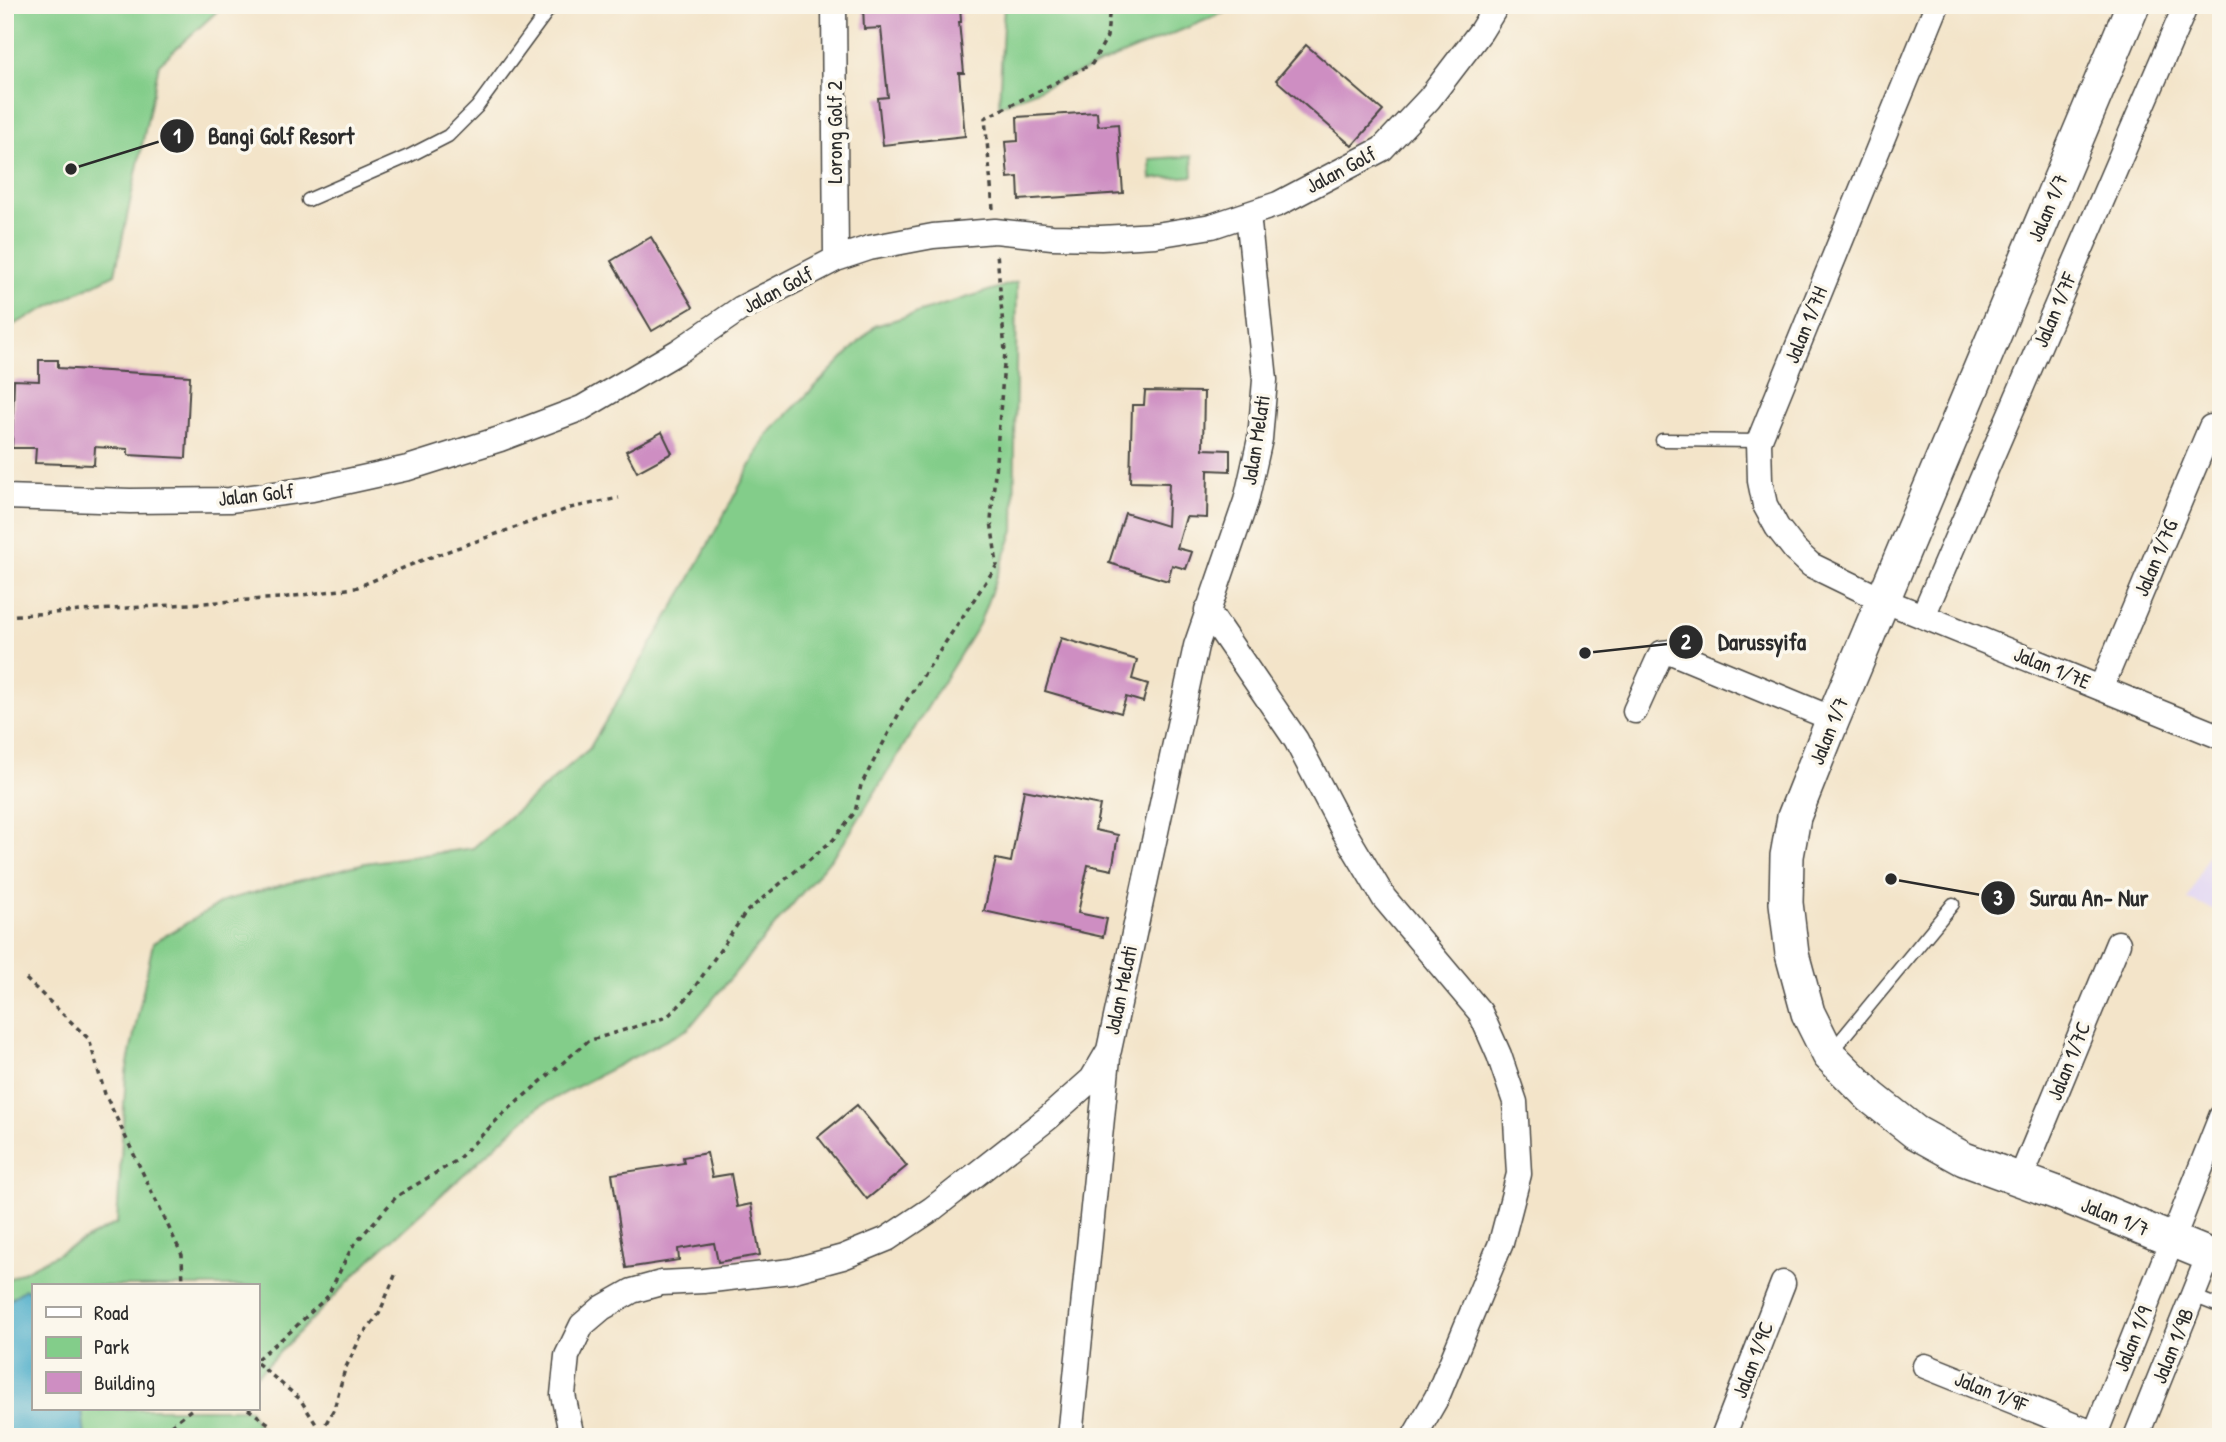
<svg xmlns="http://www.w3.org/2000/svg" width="2226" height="1442" font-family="'Patrick Hand',sans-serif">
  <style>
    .built { fill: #e0d4f4 }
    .green { fill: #83cd8a; stroke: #577c5a; stroke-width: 2 }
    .water { fill: #4aacc9; stroke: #3a6c7a; stroke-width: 2 }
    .building { fill: #ce8ec2 }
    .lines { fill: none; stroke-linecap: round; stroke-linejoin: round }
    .lane-casing { stroke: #494743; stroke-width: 15 }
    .street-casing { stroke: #494743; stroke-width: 27 }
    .secondary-casing { stroke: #494743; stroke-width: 36 }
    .path { stroke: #494743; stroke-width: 3.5; stroke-dasharray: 5 5; stroke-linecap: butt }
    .lane { stroke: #fff; stroke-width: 12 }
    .street { stroke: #fff; stroke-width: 24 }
    .secondary { stroke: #fff; stroke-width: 33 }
    .labels { text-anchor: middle; stroke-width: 7; stroke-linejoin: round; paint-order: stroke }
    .street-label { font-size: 21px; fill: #2b2b2b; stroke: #fbf7ec }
    .leader { fill: none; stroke: #2b2b2b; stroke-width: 2.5 }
    .callout-dot { fill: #2b2b2b; stroke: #fbf7ec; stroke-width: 2.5 }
    .mark-label { font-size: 21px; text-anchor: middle; font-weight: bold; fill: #fff }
    .callout-label { font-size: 23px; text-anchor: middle; font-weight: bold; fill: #2b2b2b; stroke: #fbf7ec; stroke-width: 7; stroke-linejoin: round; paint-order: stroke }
  </style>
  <rect width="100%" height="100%" fill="#fbf7ec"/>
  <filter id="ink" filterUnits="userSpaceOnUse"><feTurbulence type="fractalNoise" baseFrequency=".0143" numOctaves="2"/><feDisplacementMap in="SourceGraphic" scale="14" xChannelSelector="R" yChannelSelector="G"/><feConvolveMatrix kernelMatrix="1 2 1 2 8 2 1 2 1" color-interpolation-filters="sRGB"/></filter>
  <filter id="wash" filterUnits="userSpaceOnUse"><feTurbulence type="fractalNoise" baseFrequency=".00686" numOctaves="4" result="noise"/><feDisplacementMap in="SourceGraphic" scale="28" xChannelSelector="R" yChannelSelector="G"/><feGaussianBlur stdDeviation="1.57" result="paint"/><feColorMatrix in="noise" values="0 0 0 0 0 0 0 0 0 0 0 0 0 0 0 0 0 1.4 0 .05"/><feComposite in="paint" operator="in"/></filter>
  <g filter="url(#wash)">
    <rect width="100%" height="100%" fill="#f3e4c9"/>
    <!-- built -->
    <path class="built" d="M2221,825V912L2188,900Z"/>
    <!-- green -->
    <path class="green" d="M5,5H224L159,64L115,274L5,329Z
      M1004,5H1242L999,106Z
      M1192,156L1193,176L1151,179L1150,159Z
      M1017,282L1014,531L979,624L843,844L688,1029L538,1107L374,1256L257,1375V1286H33V1409H249L265,1437H5V1281L117,1223L126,1073L153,943L226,900L365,863L473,848L589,749L687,584L767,435L875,326Z"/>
    <!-- water -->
    <path class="water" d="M25,1289L33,1292V1409H82L85,1437H5V1303Z"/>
    <g id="blocks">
      <!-- building -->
      <path class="building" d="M863,5H960L961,22H959L964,73H959L965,136L883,145L878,98L888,97L881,28L864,29Z
        M1306,45L1383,111L1352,146L1276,80Z
        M1097,112L1098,126L1118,124L1123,193L1019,200L1018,177L1008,178L1005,142L1018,141L1017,117Z
        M651,237L693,307L652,331L611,261Z
        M39,360H58V368L190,376L186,458L128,455V449L95,447L94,465L35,463L36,448H12L14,380L39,381Z
        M1145,391L1204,392L1203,449L1230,450V471L1208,470L1207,518L1186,517L1177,548L1192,552L1186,569L1172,565L1168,581L1109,563L1125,513L1167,526L1169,483L1130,482L1132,405H1144Z
        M662,432L672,453L637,472L626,451Z
        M1061,638L1137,660L1132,679L1148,684L1143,702L1126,697L1121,713L1045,691Z
        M1024,790L1100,805L1095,830L1118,835L1112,870L1088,865L1078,913L1107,919L1103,937L984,911L996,859L1011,862Z
        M857,1105L907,1166L867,1199L818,1137Z
        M707,1153L712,1177L731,1174L737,1207L751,1204L760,1255L718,1262L714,1243L678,1249L679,1260L626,1268L612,1174L684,1163L683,1157Z"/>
    </g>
  </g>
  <g filter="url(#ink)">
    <use href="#blocks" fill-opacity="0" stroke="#494743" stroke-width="2"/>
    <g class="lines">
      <!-- lane casing -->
      <g class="lane-casing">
        <path id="lane" d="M308,200L409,156L448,136L477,107L552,5
          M1662,440L1759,441
          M1831,1052L1953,904
          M2193,1296L2221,1307"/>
      </g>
      <!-- street casing -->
      <g class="street-casing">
        <path id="street" d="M834,5L836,259
          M1937,5L1759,441L1760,481L1765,505L1777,527L1795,550L1811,565L1883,600L2221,737
          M5,497L130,501L230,500L312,489L408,468L500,439L582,408L679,351L740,309L836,259L869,248L933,236L995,231L1052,237L1101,238L1156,235L1212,226L1278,204L1382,149L1429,99L1481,31L1497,5
          M1207,610L1296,740L1342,828L1384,898L1480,1012L1499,1055L1515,1102L1519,1174L1501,1243L1437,1397L1414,1437
          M1923,616L2186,5
          M2101,688L2211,427
          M1635,711L1658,660L1662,653L1671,652L1833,719
          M2020,1180L2118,943
          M1925,1366L2095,1434
          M572,1437L563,1395L567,1356L582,1325L602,1308L632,1291L661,1283L703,1281L791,1271L843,1257L887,1239L932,1209L1048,1118L1092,1079L1109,1050L1196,646L1246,501L1260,439L1265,380L1248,214
          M1070,1437L1108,1058
          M1723,1437L1783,1283
          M2094,1437L2221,1117
          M2136,1437L2209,1255"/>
      </g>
      <!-- secondary casing -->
      <g class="secondary-casing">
        <path id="secondary" d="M2133,5L1833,719L1794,817L1787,856L1786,903L1792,954L1808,1013L1829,1055L1871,1097L1915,1132L1964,1159L2060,1194L2221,1260"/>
      </g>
      <!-- path -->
      <path class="path" d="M993,209L985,118L1092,64L1107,37L1110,5
        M5,616L280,598L355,588L420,561L570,508L619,498
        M26,979L89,1039L105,1094L182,1255L183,1286
        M257,1359L290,1332L327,1297L352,1247L397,1196L456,1161L502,1115L588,1041L667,1017L688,997L746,912L833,840L855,812L861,785L903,706L997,565L991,521L1005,352L997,252
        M257,1363L300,1399L321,1432L322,1437
        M248,1409L269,1424L275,1437
        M321,1432L334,1409L345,1369L361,1337L379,1314L396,1273
        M155,1437L192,1409"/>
      <!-- lane -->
      <use href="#lane" class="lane"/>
      <!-- street -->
      <use href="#street" class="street"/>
      <!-- secondary -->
      <use href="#secondary" class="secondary"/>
    </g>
  </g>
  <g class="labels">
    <!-- street labels -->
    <g class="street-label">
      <text transform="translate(835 132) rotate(-90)" y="7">Lorong Golf 2</text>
      <text transform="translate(1341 170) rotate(-28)" y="7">Jalan Golf</text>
      <text transform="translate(2048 208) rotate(-67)" y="7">Jalan 1/7</text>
      <text transform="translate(778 290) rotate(-28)" y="7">Jalan Golf</text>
      <text transform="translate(2055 310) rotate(-67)" y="7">Jalan 1/7F</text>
      <text transform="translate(1806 325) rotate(-68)" y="7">Jalan 1/7H</text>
      <text transform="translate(1256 440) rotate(-81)" y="7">Jalan Melati</text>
      <text transform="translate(256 495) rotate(-6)" y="7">Jalan Golf</text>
      <text transform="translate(2156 558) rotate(-67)" y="7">Jalan 1/7G</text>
      <text transform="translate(2052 668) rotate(22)" y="7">Jalan 1/7E</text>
      <text transform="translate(1829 731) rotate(-68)" y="7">Jalan 1/7</text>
      <text transform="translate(1121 990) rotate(-78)" y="7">Jalan Melati</text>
      <text transform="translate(2069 1061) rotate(-68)" y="7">Jalan 1/7C</text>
      <text transform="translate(2115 1217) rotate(22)" y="7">Jalan 1/7</text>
      <text transform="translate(2133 1339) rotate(-68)" y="7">Jalan 1/9</text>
      <text transform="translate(2173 1346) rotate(-68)" y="7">Jalan 1/9B</text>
      <text transform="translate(1753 1360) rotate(-69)" y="7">Jalan 1/9C</text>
      <text transform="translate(1991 1392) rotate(22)" y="7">Jalan 1/9F</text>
    </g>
  </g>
  <!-- callouts -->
  <path class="leader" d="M71 169L177 136M1585 653L1686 642M1891 879L1998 898"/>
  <g class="callout-dot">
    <circle cx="71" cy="169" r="7"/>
    <circle cx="1585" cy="653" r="7"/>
    <circle cx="1891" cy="879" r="7"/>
    <circle cx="177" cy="136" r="18"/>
    <circle cx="1686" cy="642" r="18"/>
    <circle cx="1998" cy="898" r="18"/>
  </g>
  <g class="mark-label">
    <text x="177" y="143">1</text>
    <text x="1686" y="649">2</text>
    <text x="1998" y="905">3</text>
  </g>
  <g class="callout-label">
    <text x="281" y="144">Bangi Golf Resort</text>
    <text x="1762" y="650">Darussyifa</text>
    <text x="2089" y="906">Surau An- Nur</text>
  </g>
  <!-- margin -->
  <rect width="2226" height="1442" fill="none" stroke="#fbf7ec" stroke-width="28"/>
  <!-- legend -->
  <rect x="32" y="1284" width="228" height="126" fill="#fbf7ec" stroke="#a8a59f" stroke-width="2"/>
  <rect x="46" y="1307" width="35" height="10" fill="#ffffff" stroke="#a8a59f" stroke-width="2"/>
  <text x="94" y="1320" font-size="21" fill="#2b2b2b">Road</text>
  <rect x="46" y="1337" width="35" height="21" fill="#83cd8a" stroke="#a8a59f" stroke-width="2"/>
  <text x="94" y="1354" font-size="21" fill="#2b2b2b">Park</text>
  <rect x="46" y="1372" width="35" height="21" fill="#ce8ec2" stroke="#a8a59f" stroke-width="2"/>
  <text x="94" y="1390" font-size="21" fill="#2b2b2b">Building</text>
</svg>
